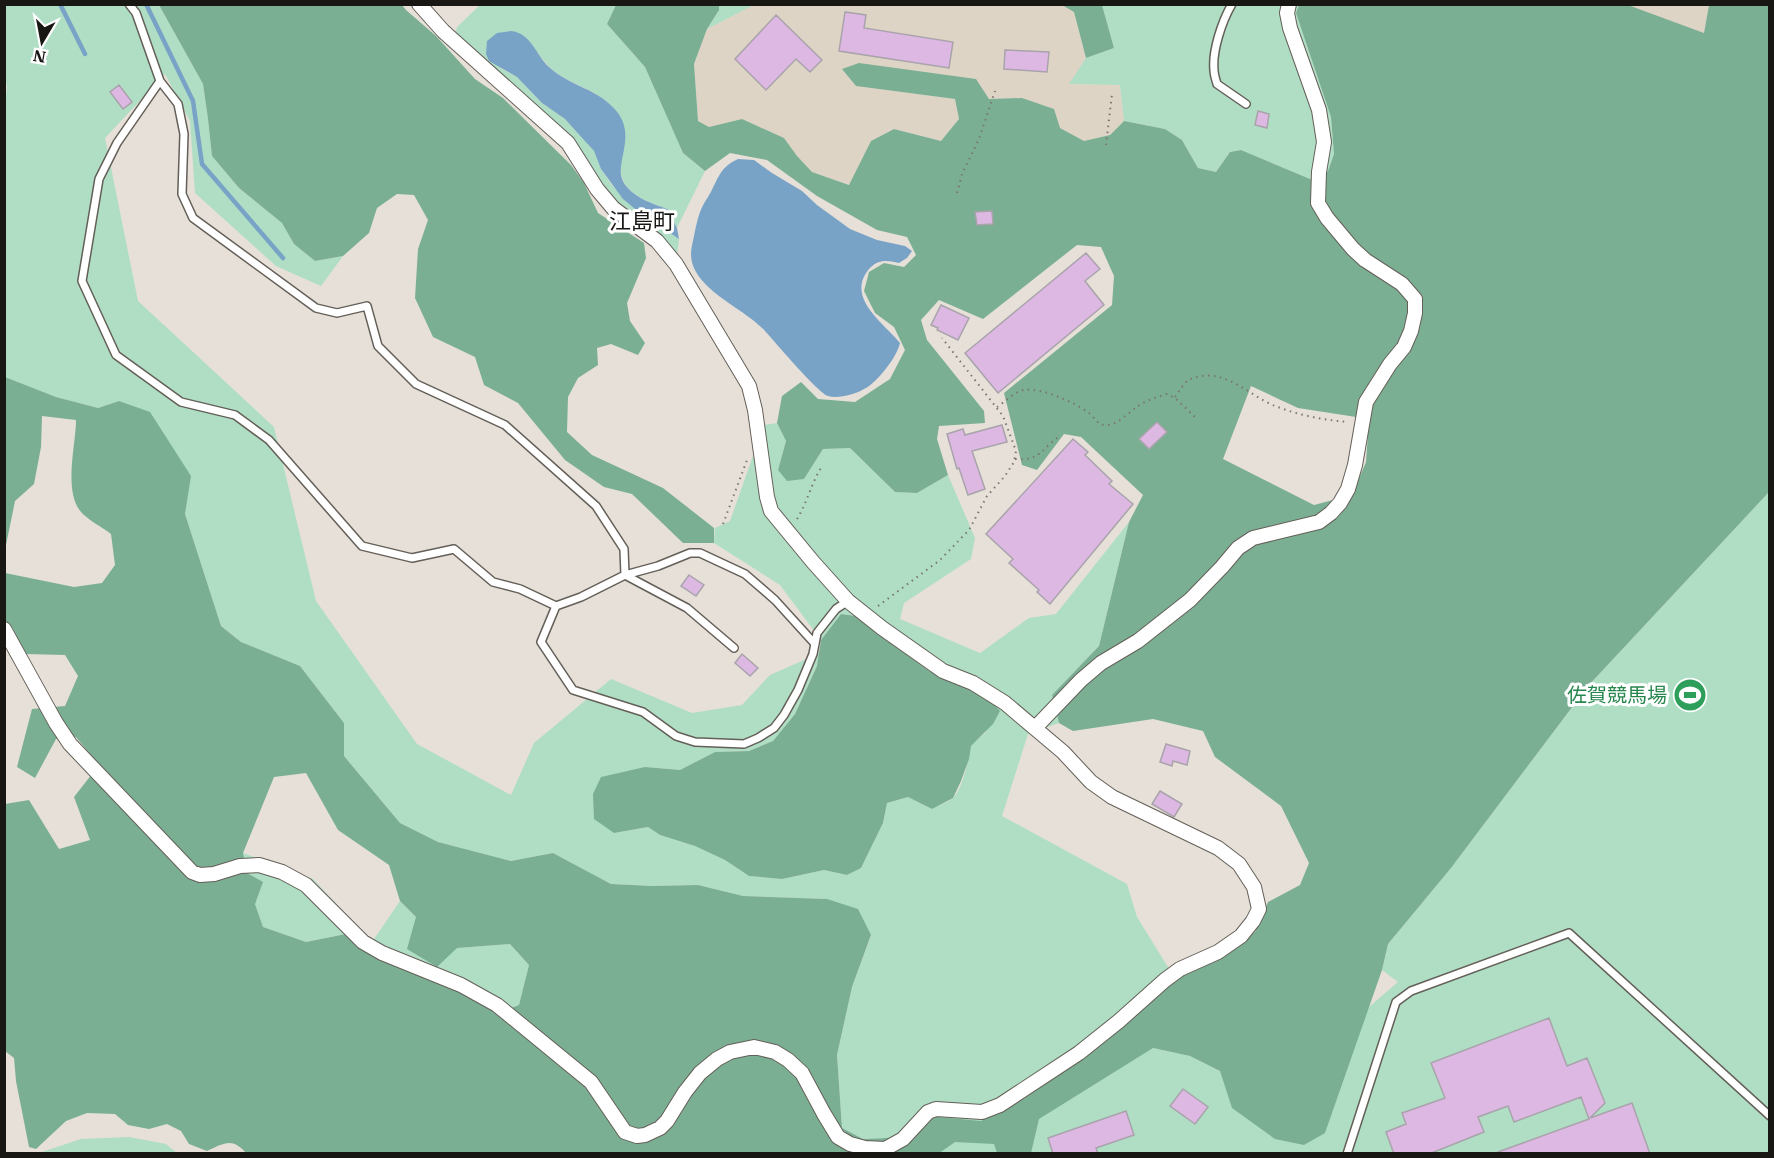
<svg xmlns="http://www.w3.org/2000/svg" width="1774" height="1158" font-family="'IBM Plex Serif','Noto Sans JP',serif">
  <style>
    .built { fill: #ded4c5 }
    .green { fill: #afdec5 }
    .forest { fill: #7baf94; fill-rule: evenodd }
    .water { fill: #79a3c6 }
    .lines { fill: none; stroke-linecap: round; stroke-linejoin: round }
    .stream { stroke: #79a3c6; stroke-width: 4.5 }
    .building { fill: #dcb8e2; stroke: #a9a3ab; stroke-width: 1.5 }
    .service-casing { stroke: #645f58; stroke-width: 10 }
    .minor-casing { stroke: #645f58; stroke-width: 16 }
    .path { stroke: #79756f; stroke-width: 2; stroke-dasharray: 1.5 4.5; stroke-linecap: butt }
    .service { stroke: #fff; stroke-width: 7 }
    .minor { stroke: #fff; stroke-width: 14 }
    .labels { text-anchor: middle; stroke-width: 6; stroke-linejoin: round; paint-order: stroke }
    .leisure-label { font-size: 20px; fill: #27864d; stroke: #fff; text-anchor: end }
    .quarter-label { font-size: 22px; fill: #191714; stroke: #fff }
  </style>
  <rect width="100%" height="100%" fill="#e6e0d8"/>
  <!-- built -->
  <path class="built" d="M754,5H1062L1074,12L1086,58L1070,84L1120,85L1124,121L1110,135L1084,141L1060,128L1022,98L989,99L856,86L955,99L959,120L941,141L894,129L871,141L850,185L812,172L796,156L784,138L742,119L709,127L698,121L694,64L707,29Z
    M1628,5H1709L1704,33Z"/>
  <!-- green -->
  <path class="green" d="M4,5H159L203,84L208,119L212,156L239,188L282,223L294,244L315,261L343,256L321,286L276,266L195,193L190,121L165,74L105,138L138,301L274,427L316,601L417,744L511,795L534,743L611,679L692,713L742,705L770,675L820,653L817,666L795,714L773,741L749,751L715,752L680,770L644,767L614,833L648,827L660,835L695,846L725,860L749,876L782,879L824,870L847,875L861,868L883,823L887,803L908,797L932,809C938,805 949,802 954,797C963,786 969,760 970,746L986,732L969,689L929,671L873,630L856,616L841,614L821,640L780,585L714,543L715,528L730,521L764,425L777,423L786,441L778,470L804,479L823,449L850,448L895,492L917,493L948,475L975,538L971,559L904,603L900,619L980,653L1029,618L1056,614L1129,522L1099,646L1052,695L1059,723L1028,734L1002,816L1127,884L1137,917L1176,980L1102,1044L1153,1048L1190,1056L1220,1071L1297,1126L1370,1006L1398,982L1382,970L1388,944L1451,868L1588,686L1769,492V1153L892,1154L911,1137L863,1139L842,1128L837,1055L852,987L871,936L827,899L743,896L698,885L653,886L611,884L553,853L511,861L438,842L400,823L344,756V723L300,666L241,642L221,626L185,514L190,476L119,401L98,408L56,397L5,377L4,118L7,86L4,77Z
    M480,5H616L607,24L645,67L683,153L705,171L677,228L667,209C644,200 617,192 621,161C623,148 626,143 623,130C621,124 620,117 617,113C602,91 576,87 556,73C545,64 537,52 529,41L500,68L517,77L542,103L565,119L585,139L594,151L601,169L612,185L640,213L679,239L677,255L613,204L570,143L455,37L457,27Z
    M719,5H754L707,29L719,10Z
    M1102,5H1299L1296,13L1331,117L1334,154L1328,171L1310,179L1241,150L1230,152L1216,172L1198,168L1182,140L1165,129L1124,121L1120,85L1069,84L1086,58L1114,48Z
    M243,853L313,879L372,942L400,901L416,917L457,948L510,944L529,965L519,1005L498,1013L346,934L306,942L263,927L255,904Z
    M129,1137L166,1144L177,1153H39L81,1139Z"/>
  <!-- forest -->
  <path class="forest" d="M159,5H402L406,10L436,36L475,79L503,98L571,165L584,183L598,213L644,243L646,258L627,303L630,321L645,343L638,355L611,344L597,348L598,365L578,378L568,397L567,432L592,455L663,488L714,528V543H683L632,494L604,487L565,460L518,403L484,385L475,357L433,337L415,298L418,249L428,220L414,195L397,194L377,208L369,233L343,256L315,261L294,244L282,223L239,188L212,156L208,119L203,84Z
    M616,5H719V10L707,29L694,64L698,121L709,127L742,119L784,138L797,156L812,172L849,185L871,141L894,129L941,141L959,119L955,99L856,86L842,69L859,63L976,79L989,99L1022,98L1054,109L1060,128L1084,141L1110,135L1124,121L1165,129L1182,140L1198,168L1216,172L1230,152L1241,150L1310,179L1328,171L1334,154L1331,117L1296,13L1299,5H1628L1704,33L1709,5H1769V492L1588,686L1451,868L1388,944L1382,970L1325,1133L1304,1145L1275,1139L1232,1108L1220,1071L1190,1056L1153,1048L1039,1119L1031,1153H997L994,1144L955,1142L938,1154H247C232,1137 225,1143 207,1151L189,1144L181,1131L167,1124L149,1129L128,1125L115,1114L87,1113L66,1121L36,1149L29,1147L16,1081L14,1058L5,1051V804L29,800L59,849L90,840L74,797L99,765L76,737L56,739L35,778L17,767L32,709L65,706L78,676L65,655L25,654L12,627L5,624V573L74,587L102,583L115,565L111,534C102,527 88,520 81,512C63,490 76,445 76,420L42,416L41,447L34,484L15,501L5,550V377L56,397L98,408L119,401L150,412L191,476L185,514L221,626L241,642L300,666L344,723V756L400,823L438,842L511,861L553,853L611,884L653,886L698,885L743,896L827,899L858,909L871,935L852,987L837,1055L842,1128L863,1139L910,1137L928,1116L981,1121L1025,1098L1101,1044L1176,980L1255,932L1268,902L1300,885L1309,863L1281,806L1215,757L1203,731L1153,719L1073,731L1059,723L1052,695L1099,646L1129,522L1143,495L1081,437L1064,434L1037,470L1022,465L1004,393L1112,305L1114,276L1101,247L1077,245L983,319L939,300L921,320L927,340L984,411L985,423L939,426L937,439L948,475L917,493L895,492L850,448L823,449L804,479L787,481L778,470L786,441L777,423L782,396L801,382L818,399L855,402L890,379L905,350L894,327L875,313L864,291L869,272L884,263L904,267L916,255L907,237L877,230L817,196L767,160L730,153L705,171L683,153L645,67L607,24ZM1251,386L1298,408L1369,419L1366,462L1352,495L1314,505L1223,459ZM306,773L338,830L389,865L400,901L416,917L407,949L437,967L457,948L510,944L529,965L519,1005L498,1013L428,974L346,934L306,942L263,927L255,904L263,882L247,873L243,853L274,777Z
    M1062,5H1102L1114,48L1086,58L1074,12Z
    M841,614L856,616L873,630L929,671L989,699L1000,711L993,724L971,746L969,759L961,781L953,798L932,809L908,797L887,803L883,823L861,868L847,875L824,870L782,879L749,876L725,860L695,846L660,835L648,827L614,833L594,819L593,794L601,777L645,767L680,770L715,752L749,751L773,741L795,714L817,666L821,640Z"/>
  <!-- water -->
  <path class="water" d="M511,31C531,33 536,55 549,67C570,87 599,88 618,113C638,141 609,168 627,187C637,199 654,204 667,209L677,228L679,239L640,213L623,199L601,169L594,151L565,119L542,103L517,77L489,61L486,54L487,41L497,33Z
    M738,159L754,160L772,173L802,191L817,205L850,229L877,240L905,246L912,251L907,258L899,263C887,260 878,259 869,269C845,298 884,323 900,343C897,357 877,383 864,389C856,394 838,399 828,396C818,393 775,342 765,331C745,308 691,289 691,254C691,248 693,241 694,236C697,221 699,210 708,197C718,181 718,168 738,159Z"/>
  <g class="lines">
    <!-- stream -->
    <path class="stream" d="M60,4L85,54
      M146,4L193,101L202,164L283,258"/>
  </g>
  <!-- building -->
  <path class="building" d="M845,12L866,15L864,28L953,42L949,68L839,51Z
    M776,15L822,60L810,72L796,59L766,90L735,59Z
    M1005,50L1049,52L1047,72L1004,69Z
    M119,85L132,102L123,109L110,92Z
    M1258,111L1269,114L1267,128L1255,125Z
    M992,211L993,224L977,225L975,212Z
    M1086,253L1100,269L1085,281L1104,305L998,393L965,353Z
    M941,305L969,318L958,340L937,330L938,328L931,325Z
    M1157,422L1167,432L1149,449L1139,439Z
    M1002,425L1007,442L972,451L985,489L968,495L959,468L957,469L947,434L963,429L965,435Z
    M1073,439L1088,452L1085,455L1112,481L1109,484L1133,504L1050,604L1037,592L1039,590L1009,563L1013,559L986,534Z
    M689,575L704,585L696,596L681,586Z
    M742,654L758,668L750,676L735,663Z
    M1166,744L1190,751L1187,765L1173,761L1172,766L1160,762Z
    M1160,791L1182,804L1174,817L1152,804Z
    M1549,1018L1567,1066L1587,1058L1605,1103L1590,1118L1632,1103L1650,1154H1499L1498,1152L1589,1119L1581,1097L1514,1122L1508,1106L1478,1117L1484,1132L1429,1154H1394L1386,1132L1406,1124L1402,1113L1445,1098L1431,1063Z
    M1183,1089L1208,1107L1195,1124L1170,1106Z
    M1126,1111L1134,1135L1096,1148L1098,1154H1053L1048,1138Z"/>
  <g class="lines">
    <!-- service casing -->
    <g class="service-casing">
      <path id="service" d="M129,4L136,13L160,81L178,104L184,134L182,194L193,218L316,308L337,313L367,306L378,346L416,384L505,425L596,506L624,549L625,575L687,608L734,648
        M1232,4C1222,21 1212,51 1214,70C1214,75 1216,80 1217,84L1246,104
        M160,81L117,143L99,179L82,281L116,355L181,402L235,415L269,440L362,546L412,558L454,549L493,582L520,589L556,606L581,597L625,575L658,566L690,553H700L745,574L775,600L815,644
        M556,606L541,642L573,690L643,712L676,736L695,742L744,744L758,738L774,728L784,715L798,690L813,654L817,633L836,609L848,601
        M1347,1154L1396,1002L1411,991L1569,933L1770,1116"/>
    </g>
    <!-- minor casing -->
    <g class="minor-casing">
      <path id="minor" d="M4,629L56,723L70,744L192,872L200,875L214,874L240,866L259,865L282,872L306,885L363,942L382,953L461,985L497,1005L591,1082L625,1132L637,1136L645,1135L660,1128L667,1121L685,1092L700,1073L717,1059L730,1052L754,1047L775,1052L788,1060L802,1073L824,1114L838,1137L850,1144L865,1148L885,1149L903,1139L928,1112L936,1109L982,1112L1000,1105L1079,1053L1119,1021L1165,980L1180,969L1218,952L1241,936L1253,921L1259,909L1254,887L1239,864L1218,848L1112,797L1091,782L1063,752L1005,703L973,683L943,671L882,628L848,601L813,562L771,511L767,497L755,410L749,386L676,264L657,241L613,208L597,189L568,143L443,31L419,4
        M1035,728L1081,680L1101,663L1138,641L1190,600L1222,567L1238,548L1253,538L1319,522L1331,513L1340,503L1348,489L1355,465L1366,402L1390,364L1404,347L1411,331L1415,313V299L1402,284L1365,260L1353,249L1327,218L1318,203L1319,172L1324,142L1319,110L1290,28L1287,13L1289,4"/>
    </g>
    <!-- path -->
    <path class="path" d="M1106,145L1112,94
      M957,193L962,174L979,139L995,91
      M1175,397C1179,392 1182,386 1186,382C1189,379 1190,379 1194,378C1224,367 1248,395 1275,406C1298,415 1323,420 1348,422
      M997,407C1005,402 1015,391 1024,390C1041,387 1076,403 1089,413C1095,418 1098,426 1107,425C1118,425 1129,412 1138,406C1147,400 1157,397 1167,394L1175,398L1195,417
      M1015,459C1042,461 1041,448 1060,436
      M797,519C807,503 811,484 821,468
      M723,524L747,460
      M878,606L940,560L969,530L987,496L1005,476L1014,462L1016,451L1003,416L942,338"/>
    <!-- service -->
    <use href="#service" class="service"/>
    <!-- minor -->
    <use href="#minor" class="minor"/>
  </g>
  <!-- icons -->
  <defs>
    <g id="stadium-disc" transform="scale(1.725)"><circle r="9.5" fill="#2e9e5b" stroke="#fff"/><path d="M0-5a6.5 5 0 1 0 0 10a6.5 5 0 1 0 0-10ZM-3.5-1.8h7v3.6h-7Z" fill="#fff"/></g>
  </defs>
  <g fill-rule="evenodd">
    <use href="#stadium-disc" x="1690" y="695"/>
  </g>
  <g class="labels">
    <!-- leisure labels -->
    <g class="leisure-label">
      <text x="1667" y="702">佐賀競馬場</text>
    </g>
    <!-- quarter labels -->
    <g class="quarter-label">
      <text x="642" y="229">江島町</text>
    </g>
  </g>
  <!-- border -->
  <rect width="1774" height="1158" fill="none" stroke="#191714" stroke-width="12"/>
  <!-- north arrow -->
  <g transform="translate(42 42) rotate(190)" stroke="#ffffff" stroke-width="4.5" paint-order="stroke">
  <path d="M0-4.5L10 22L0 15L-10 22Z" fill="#191714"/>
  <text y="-9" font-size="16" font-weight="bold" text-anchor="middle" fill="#191714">N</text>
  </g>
</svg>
